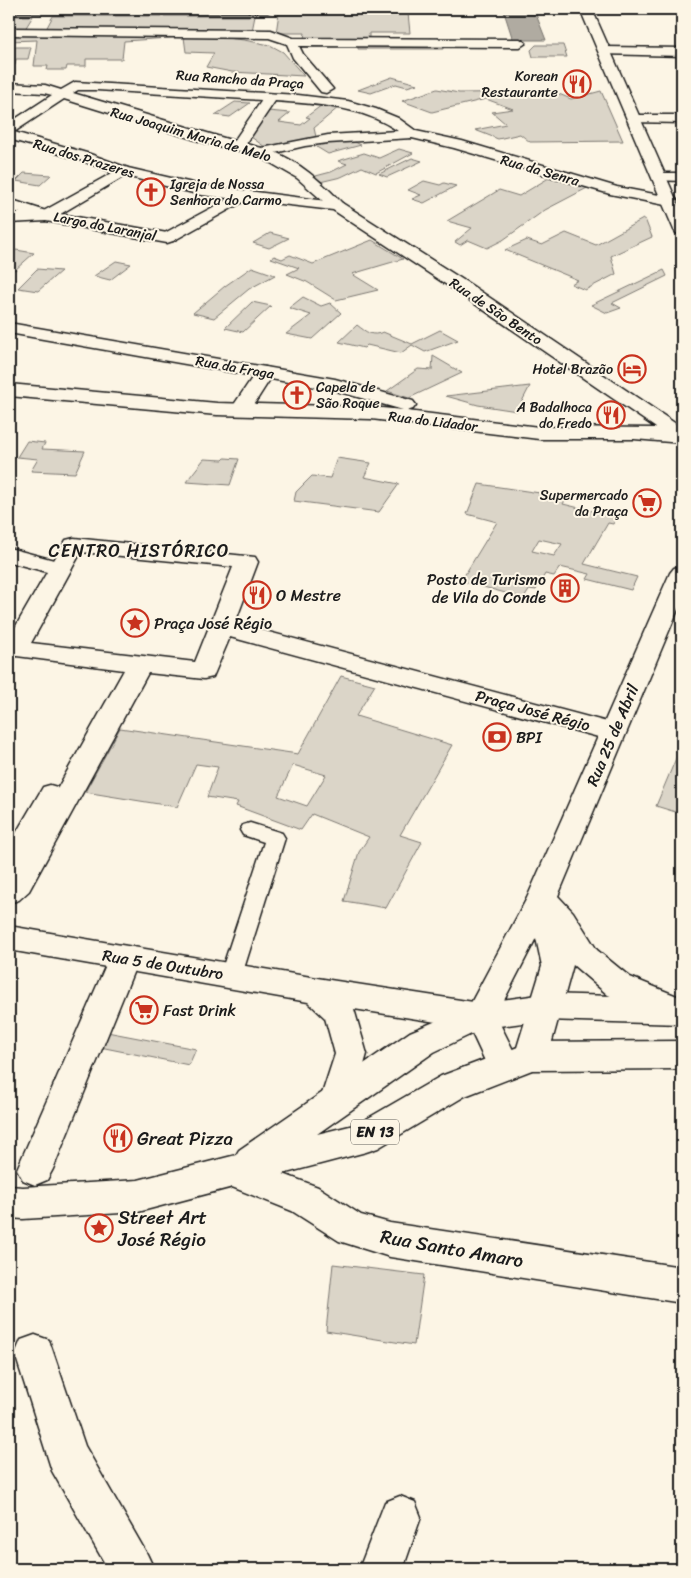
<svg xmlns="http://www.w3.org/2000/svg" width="691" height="1578" font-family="Sriracha,sans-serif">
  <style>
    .green { fill: #dbd5c8; stroke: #7c7872; fill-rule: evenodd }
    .water { fill: #b0aba1; stroke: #75726c }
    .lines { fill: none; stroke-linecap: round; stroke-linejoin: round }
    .service-casing { stroke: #1c1c1c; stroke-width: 3 }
    .pedestrian-casing { stroke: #1c1c1c; stroke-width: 3 }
    .minor-casing { stroke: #1c1c1c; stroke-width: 3 }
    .tertiary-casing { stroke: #1c1c1c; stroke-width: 3 }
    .primary-casing { stroke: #1c1c1c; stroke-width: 3 }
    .service { fill: #fcf5e5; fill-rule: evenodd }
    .pedestrian { fill: #fcf5e5; fill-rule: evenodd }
    .minor { fill: #fcf5e5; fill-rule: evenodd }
    .tertiary { fill: #fcf5e5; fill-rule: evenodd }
    .primary { fill: #fcf5e5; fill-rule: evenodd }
    .labels { text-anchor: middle; stroke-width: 4; stroke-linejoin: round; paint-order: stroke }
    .far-poi-label { font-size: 14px; fill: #1c1c1c; stroke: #fcf5e5; text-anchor: end }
    .far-street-label { font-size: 14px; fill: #1c1c1c; stroke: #fcf5e5 }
    .shield { fill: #fcf5e5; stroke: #5f5d58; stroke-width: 1 }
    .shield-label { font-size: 15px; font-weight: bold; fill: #1c1c1c }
    .poi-label { font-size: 16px; fill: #1c1c1c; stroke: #fcf5e5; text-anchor: start }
    .street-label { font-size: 16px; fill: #1c1c1c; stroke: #fcf5e5 }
    .neighbourhood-label { font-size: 18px; letter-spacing: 1px; fill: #1c1c1c; stroke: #fcf5e5 }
    .near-poi-label { font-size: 19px; fill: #1c1c1c; stroke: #fcf5e5; text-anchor: start }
    .near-street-label { font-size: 19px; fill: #1c1c1c; stroke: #fcf5e5 }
  </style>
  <rect width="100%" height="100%" fill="#fcf5e5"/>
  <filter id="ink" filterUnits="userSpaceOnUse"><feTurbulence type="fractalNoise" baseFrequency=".02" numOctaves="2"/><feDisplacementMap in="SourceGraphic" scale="10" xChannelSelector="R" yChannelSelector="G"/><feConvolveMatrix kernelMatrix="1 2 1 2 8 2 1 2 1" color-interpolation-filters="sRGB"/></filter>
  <g filter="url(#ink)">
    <!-- green -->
    <path class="green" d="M279,13H408L410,33H369V38H304L305,33H276Z
      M9,16H33L25,29H9Z
      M53,16H255L252,31H45Z
      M9,33L206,36L244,40L270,45L283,52L304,76L232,72L206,67L214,53L186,52L184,37L124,41L122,59H86V66H67L66,70H47L48,66H34L37,40L9,41Z
      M358,44H443L444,49H358Z
      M536,45H563L567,57H533L531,50Z
      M9,47H31L28,59H16L15,65H9Z
      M392,77L417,84L407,87L396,84L371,93L358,90Z
      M437,89L459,93L554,92L571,99L601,91L623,141L530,142L520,134L498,139L475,130L506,124L492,112L513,109L486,99L432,112L402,101Z
      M235,102L250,103L230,117L215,115Z
      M322,105L339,107L314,128L316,137L265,147L251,137L268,111L290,113L279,122L301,125L310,118L306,117Z
      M365,140L355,142L361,145L328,154L310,143Z
      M399,149L413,153L376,173L362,167L341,177L320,182L312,177L331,172L347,164L338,161L364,153L379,158Z
      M412,158L422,161L387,177L379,174Z
      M24,173L51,175L40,185L16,181Z
      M552,176L589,187L545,210L503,240L487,248L468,240L460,245L455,242L472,228L447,221L499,190L519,196Z
      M424,181L440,185L444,183L456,186L424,203L412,199L421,195L408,190Z
      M643,219H645L652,237L611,256L616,274L585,290L571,284L578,280L505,250L527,240L542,245L566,233L596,245Z
      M270,233L289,238L269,248L253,243Z
      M372,240L403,259L352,274L378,290L336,300L307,282L287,274L299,268L271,258L274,256L282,259L290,255L313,264Z
      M16,250L34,253L15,270L9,269V256Z
      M116,261L131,264L110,280L94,276Z
      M252,267L275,275L249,289L214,318L193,313L225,286Z
      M37,269L61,271L38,291L18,288Z
      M664,270L667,276L612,303L621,308L607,313L591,305Z
      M303,297L321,306L330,303L341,313L312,339L286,334L311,315L289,308Z
      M252,302L271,306L243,332L225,328Z
      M357,325C366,332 372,337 383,332L412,344L440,330L458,340L425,352L412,345L401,353L367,345L364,348L339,342Z
      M433,356L462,373L409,398L387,391L418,369L432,370Z
      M530,386L517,411L478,405L446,396Z
      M27,441L45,443L42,449L85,451L75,473L31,471L38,459L17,457Z
      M225,458L239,459L230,485L186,482L204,459L223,460Z
      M337,458L371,463L364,477L399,484L379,512L294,501L296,492L312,476L330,478Z
      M479,484L567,497L563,504L617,517L613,524L608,523L584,564L637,577L631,590L587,579L590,574L560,567L554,576L545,574L536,590L530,589L524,598L461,581L497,522L467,514ZM539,539L562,544L554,556L532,551Z
      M341,676L375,685L356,716L452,745L400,835L422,842L386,908L344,901L359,852L369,837L312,814L301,830L236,806L238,802L207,797L218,767L196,764L177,807L85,792L120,728L298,754ZM293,765L326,775L307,806L278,796Z
      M682,744V814L656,806Z
      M107,1032L196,1049L189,1065L100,1047Z
      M333,1264L424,1275L414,1345L326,1331Z"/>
    <!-- water -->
    <path class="water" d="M504,12H535L546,40H513Z"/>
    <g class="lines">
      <!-- service casing -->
      <g class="service-casing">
        <path id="service" d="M50,785L57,787L59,792L16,866L9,868V845L43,787Z
          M250,823L282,833L285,838L242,975L239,981L231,983L223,981L220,975L264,842L243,835L240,830L243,825Z"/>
      </g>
      <!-- pedestrian casing -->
      <g class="pedestrian-casing">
        <path id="pedestrian" d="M9,28L271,30L293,38L520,39L526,43L520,47L299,46L303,54L333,89L326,93L321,92L293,58L287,44L269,38L9,35Z
          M634,115H682V123L629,122L627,119L629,116Z
          M262,148C292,155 321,181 342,203L345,206L342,209H332L297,178L257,155L255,152L257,149Z
          M123,167L128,168L130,171L128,174L52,219H40L38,216L40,213Z
          M243,191L248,193L251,196L248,199L173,241H161L159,238L161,235Z
          M265,367L272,369L274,373L251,409L248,413L241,415L234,413L231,409L258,369Z
          M74,538L255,557L258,562L235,623L622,726L626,732L622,738L613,741L230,637L213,677L204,679L148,673L29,891L19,900L9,903V875L124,670L9,655V638L47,572L9,562V548L54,560L66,540ZM81,552L233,567L195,662L31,643Z
          M124,946L135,949L139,958L53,1169L47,1180L35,1185L23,1180L17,1169L109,958L113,949Z
          M35,1335L49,1340L85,1446L147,1554L154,1569H108L52,1471L15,1354L21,1340Z
          M400,1496L415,1502L421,1517L403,1569H359L385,1502Z"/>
      </g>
      <!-- minor casing -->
      <g class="minor-casing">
        <path id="minor" d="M9,9H274L268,12H9Z
          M605,47L682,48V56L601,54L599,51L601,48Z
          M75,82L298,95L348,101L376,109L398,118L416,131L462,141L617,187L675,198L678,201L675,204L670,206L610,194L454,148L412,138L328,143L305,146L262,156L209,144L64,99L14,132L90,154L128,168L201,185L342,203L471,285L682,428V443L634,439H539L371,419L217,415L9,396V384L217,403L371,407L403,410L333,390L9,333V323L335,379L413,401L416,405L413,409L407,411L539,427L656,428L459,293L333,210L201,195L118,174L80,160L9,139V123L52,95L44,93L9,91V83L45,85L61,90ZM78,90H97L262,100L234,141L73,93ZM275,101C317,104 362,106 398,131L328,135L262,148L246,144Z
          M659,173H682V181L654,180L652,177L654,174Z
          M9,199L49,212L167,233L173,235L175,238L173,241L167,243L46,221L9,223V213H20L9,209Z
          M9,926L317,978L480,1003L491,1007L496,1016L491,1025L480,1029L354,1009L367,1054L354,1100L349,1110L337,1115L325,1110L320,1100L335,1054L325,1018L308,1002L9,950Z
          M235,1156L318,1187L361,1215L390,1223L682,1267V1303L390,1257L339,1241L292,1211L222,1183L217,1172L222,1161Z"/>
      </g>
      <!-- tertiary casing -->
      <g class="tertiary-casing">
        <path id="tertiary" d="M580,9H592L682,213V235L676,233L674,230Z
          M682,566V600L558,896L573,912L597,950L630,977L682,998V1024L608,995L573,965L548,1056L543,1066L531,1070L521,1066L516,1076L504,1080L492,1076L464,1016L527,898L670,573L674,568ZM536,938L542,966L515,1054L496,1016Z"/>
      </g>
      <!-- primary casing -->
      <g class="primary-casing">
        <path id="primary" d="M545,994L682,998V1024L545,1020L484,1028L434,1052L317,1134L358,1124L441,1076L531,1042L682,1041V1069L532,1070L465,1096L378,1148L366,1152L138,1212L23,1219L9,1218V1186L23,1187L138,1180L236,1155L239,1150L410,1032L480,1003Z"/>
      </g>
      <!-- service -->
      <use href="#service" class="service"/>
      <!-- pedestrian -->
      <use href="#pedestrian" class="pedestrian"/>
      <!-- minor -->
      <use href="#minor" class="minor"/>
      <!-- tertiary -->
      <use href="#tertiary" class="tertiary"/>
      <!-- primary -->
      <use href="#primary" class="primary"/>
    </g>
  </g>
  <!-- icons -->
  <defs>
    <g id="restaurant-ring" transform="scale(1.4375)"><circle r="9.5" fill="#fcf5e5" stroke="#c8321e" stroke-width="1.5"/><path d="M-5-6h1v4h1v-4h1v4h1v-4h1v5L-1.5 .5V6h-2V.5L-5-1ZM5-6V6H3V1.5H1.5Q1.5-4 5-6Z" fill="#c8321e"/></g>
    <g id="church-ring" transform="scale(1.4375)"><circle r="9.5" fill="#fcf5e5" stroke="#c8321e" stroke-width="1.5"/><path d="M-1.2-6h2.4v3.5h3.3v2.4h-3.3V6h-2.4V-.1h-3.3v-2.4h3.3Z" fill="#c8321e"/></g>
    <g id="hotel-ring" transform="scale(1.4375)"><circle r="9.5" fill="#fcf5e5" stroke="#c8321e" stroke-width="1.5"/><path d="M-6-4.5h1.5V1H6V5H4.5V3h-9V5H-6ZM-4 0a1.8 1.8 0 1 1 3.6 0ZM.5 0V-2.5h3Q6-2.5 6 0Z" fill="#c8321e"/></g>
    <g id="supermarket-ring" transform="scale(1.4375)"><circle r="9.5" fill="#fcf5e5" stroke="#c8321e" stroke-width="1.5"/><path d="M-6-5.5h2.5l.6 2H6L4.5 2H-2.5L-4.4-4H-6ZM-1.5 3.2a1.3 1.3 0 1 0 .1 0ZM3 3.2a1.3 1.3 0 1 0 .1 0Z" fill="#c8321e"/></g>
    <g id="building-ring" transform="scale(1.4375)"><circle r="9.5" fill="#fcf5e5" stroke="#c8321e" stroke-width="1.5"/><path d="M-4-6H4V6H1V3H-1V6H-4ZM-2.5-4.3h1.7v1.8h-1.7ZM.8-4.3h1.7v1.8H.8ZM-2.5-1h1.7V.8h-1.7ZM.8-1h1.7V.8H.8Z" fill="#c8321e"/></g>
    <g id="sight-ring" transform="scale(1.4375)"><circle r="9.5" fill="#fcf5e5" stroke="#c8321e" stroke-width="1.5"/><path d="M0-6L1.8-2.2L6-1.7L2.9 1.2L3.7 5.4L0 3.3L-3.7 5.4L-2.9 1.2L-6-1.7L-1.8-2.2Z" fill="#c8321e"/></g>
    <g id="bank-ring" transform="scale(1.4375)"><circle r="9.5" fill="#fcf5e5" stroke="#c8321e" stroke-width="1.5"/><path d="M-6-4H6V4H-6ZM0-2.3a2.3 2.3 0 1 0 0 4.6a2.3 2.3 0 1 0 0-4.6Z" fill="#c8321e"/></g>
  </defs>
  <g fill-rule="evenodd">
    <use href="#restaurant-ring" x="577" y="84"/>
    <use href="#church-ring" x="151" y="192"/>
    <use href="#hotel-ring" x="632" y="369"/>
    <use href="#church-ring" x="297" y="395"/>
    <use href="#restaurant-ring" x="611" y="415"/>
    <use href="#supermarket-ring" x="647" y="503"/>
    <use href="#building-ring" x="565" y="588"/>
    <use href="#restaurant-ring" x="257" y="595"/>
    <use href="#sight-ring" x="135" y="623"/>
    <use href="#bank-ring" x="497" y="737"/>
    <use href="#supermarket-ring" x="144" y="1010"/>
    <use href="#restaurant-ring" x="118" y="1138"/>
    <use href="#sight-ring" x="99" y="1228"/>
  </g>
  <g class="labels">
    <!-- far-poi labels -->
    <g class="far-poi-label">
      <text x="558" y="81">Korean<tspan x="558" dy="16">Restaurante</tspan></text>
      <text x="170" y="189" text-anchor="start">Igreja de Nossa<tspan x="170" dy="16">Senhora do Carmo</tspan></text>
      <text x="613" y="374">Hotel Brazão</text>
      <text x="316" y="392" text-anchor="start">Capela de<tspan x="316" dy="16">São Roque</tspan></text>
      <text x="592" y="412">A Badalhoca<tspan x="592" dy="16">do Fredo</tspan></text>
      <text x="628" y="500">Supermercado<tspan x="628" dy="16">da Praça</tspan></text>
    </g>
    <!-- far-street labels -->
    <g class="far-street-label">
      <text transform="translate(240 79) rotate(4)" y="5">Rua Rancho da Praça</text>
      <text transform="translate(191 134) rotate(16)" y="5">Rua Joaquim Maria de Melo</text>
      <text transform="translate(84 158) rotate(17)" y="5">Rua dos Prazeres</text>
      <text transform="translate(540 170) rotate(16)" y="5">Rua da Senra</text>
      <text transform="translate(105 226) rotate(11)" y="5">Largo do Laranjal</text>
      <text transform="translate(496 311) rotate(34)" y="5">Rua de São Bento</text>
      <text transform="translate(235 367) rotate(10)" y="5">Rua da Fraga</text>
      <text transform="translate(433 421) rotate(7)" y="5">Rua do Lidador</text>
    </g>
    <!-- shield labels -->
    <rect class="shield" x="351" y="1119.5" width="48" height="25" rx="4"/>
    <g class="shield-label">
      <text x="375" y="1137">EN 13</text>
    </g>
    <!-- poi labels -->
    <g class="poi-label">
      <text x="546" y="585" text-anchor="end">Posto de Turismo<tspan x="546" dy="18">de Vila do Conde</tspan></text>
      <text x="276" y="601">O Mestre</text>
      <text x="154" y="629">Praça José Régio</text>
      <text x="516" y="743">BPI</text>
      <text x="163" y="1016">Fast Drink</text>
    </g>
    <!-- street labels -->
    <g class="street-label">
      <text transform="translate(533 710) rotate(15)" y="6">Praça José Régio</text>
      <text transform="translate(612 735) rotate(-67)" y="6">Rua 25 de Abril</text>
      <text transform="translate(163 964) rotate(9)" y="6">Rua 5 de Outubro</text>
    </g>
    <!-- neighbourhood labels -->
    <g class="neighbourhood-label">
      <text x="139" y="557">CENTRO HISTÓRICO</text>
    </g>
    <!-- near-poi labels -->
    <g class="near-poi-label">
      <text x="137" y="1145">Great Pizza</text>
      <text x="118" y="1224">Street Art<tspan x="118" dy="22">José Régio</tspan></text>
    </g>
    <!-- near-street labels -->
    <g class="near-street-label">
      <text transform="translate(452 1248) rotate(10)" y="7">Rua Santo Amaro</text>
    </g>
  </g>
  <!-- margin -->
  <rect width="691" height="1578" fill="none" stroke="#fcf5e5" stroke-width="30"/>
  <rect x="15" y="15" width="661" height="1548" fill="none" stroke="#1c1c1c" stroke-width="2" filter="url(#ink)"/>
</svg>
